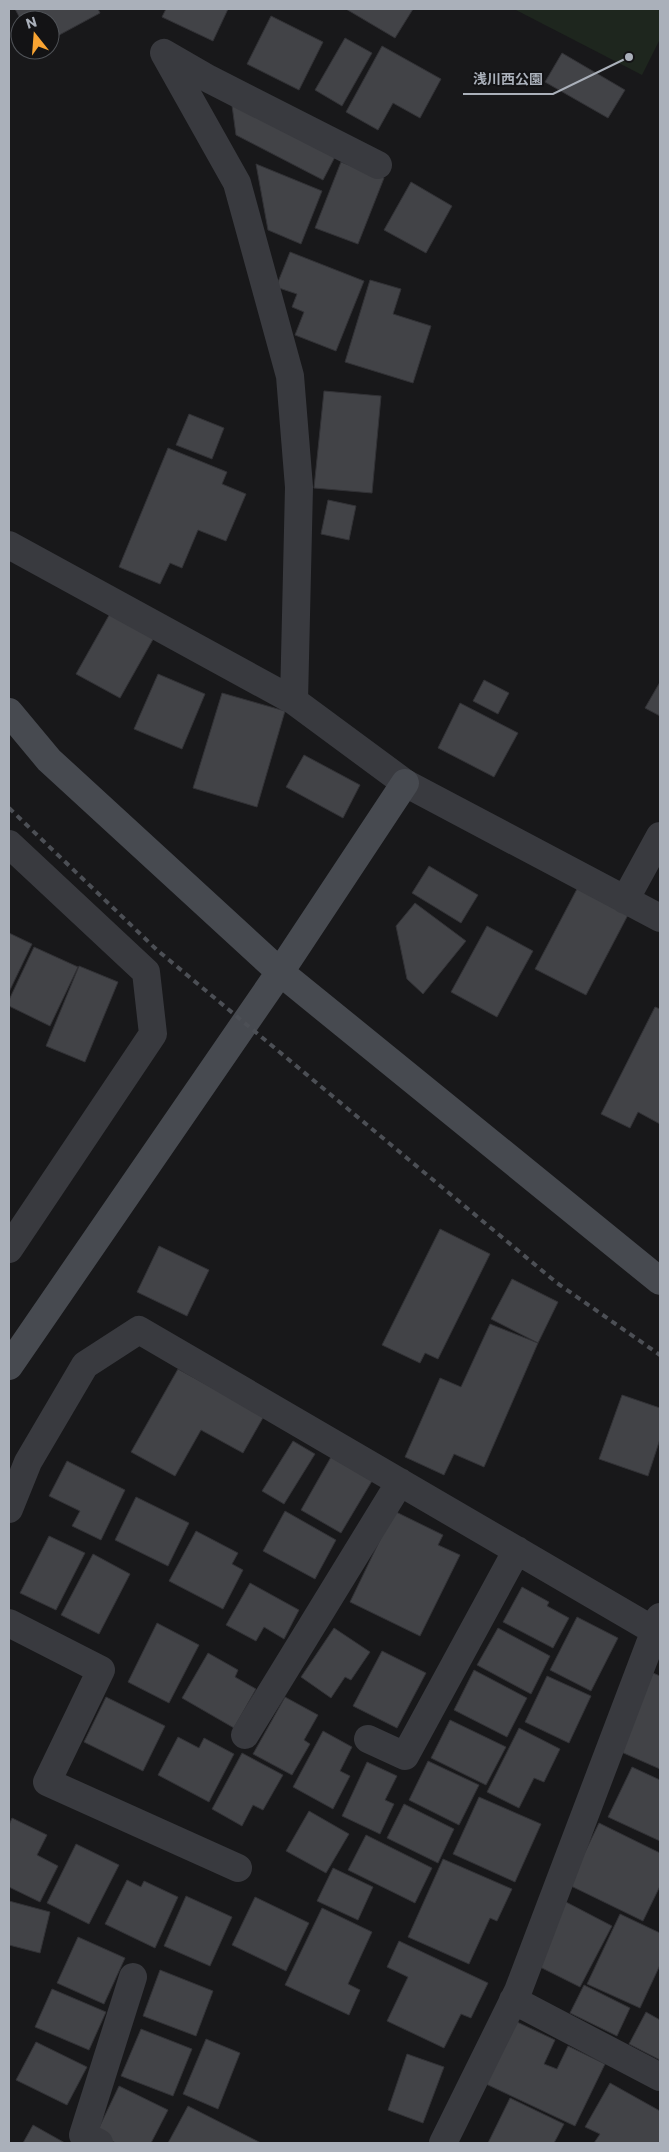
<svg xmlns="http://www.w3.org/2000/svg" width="669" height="2152" font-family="Commissioner,'Noto Sans JP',sans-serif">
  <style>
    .green { fill: #1e261e }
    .building { fill: #424347; stroke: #323236 }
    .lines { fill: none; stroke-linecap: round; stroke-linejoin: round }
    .street { stroke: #393a3f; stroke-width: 28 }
    .secondary { stroke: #474a50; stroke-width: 28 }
    .rail { stroke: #4c4f55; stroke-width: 4; stroke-dasharray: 6 5; stroke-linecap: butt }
    .leader { fill: none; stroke: #aab0ba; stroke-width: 2 }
    .callout-dot { fill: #aab0ba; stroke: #131315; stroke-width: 2 }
    .callout-label { font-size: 14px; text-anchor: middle; font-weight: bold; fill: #aab0ba; stroke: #131315; stroke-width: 4; stroke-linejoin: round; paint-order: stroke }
  </style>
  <rect width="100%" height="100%" fill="#18181a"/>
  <!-- green -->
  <path class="green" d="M514,9H660V39L642,75Z"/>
  <!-- building -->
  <path class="building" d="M15,9H98L100,13L50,40V20H21Z
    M166,9H228L213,41L162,17Z
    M346,9H413L395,38Z
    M271,16L323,42L299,90L247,64Z
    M345,38L372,53L342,106L315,90Z
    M382,46L441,79L420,118L393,103L378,130L346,112Z
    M562,53L625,90L608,118L545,82Z
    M231,98L337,153L323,180L236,135Z
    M341,162L384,178L358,244L315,228Z
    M256,164L322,191L301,244L268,230Z
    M411,182L452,206L426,253L384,230Z
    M290,252L364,281L336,351L295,335L304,312L292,307L297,294L276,287Z
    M370,280L401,289L393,314L431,326L413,383L345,362Z
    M324,391L381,396L372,493L314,488Z
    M189,414L224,428L212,459L176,445Z
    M168,448L227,472L222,484L246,494L226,541L198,530L182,568L170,563L160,584L119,567Z
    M328,500L356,506L349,540L321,534Z
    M112,610L156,634L120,698L76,674Z
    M158,674L205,694L182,749L134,729Z
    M484,680L509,693L498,714L473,701Z
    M660,682V716L645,708Z
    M222,693L285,711L257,807L193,788Z
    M460,703L518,733L494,777L438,748Z
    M304,755L360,785L343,818L286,787Z
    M429,866L478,895L461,923L412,893Z
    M578,887L629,913L586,995L535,969Z
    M415,903L466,941L423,994L407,979L396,926Z
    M487,926L533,951L497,1017L451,992Z
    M9,933L32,944L9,992Z
    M34,947L78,967L50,1026L9,1006V1000Z
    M79,966L118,982L85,1062L46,1046Z
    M655,1007L660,1009V1124L638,1112L630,1128L601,1114Z
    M440,1229L490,1254L438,1359L425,1353L420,1363L382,1345Z
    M159,1246L209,1270L187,1316L137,1292Z
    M512,1279L558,1302L538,1343L491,1319Z
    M490,1324L538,1343L484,1467L454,1454L444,1475L405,1457L440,1378L461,1387Z
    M178,1369L264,1416L243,1453L201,1430L175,1476L131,1452Z
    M622,1395L660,1408V1439L648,1476L599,1459Z
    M293,1441L315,1454L284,1504L262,1491Z
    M331,1457L372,1481L341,1533L301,1510Z
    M67,1461L125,1490L101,1540L72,1526L80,1511L49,1496Z
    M136,1497L189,1523L168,1566L115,1540Z
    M285,1511L336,1540L315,1579L263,1551Z
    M394,1511L443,1535L438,1545L460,1555L420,1636L350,1602Z
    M196,1531L238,1553L232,1564L243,1570L223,1609L169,1581Z
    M49,1536L85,1553L56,1610L20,1593Z
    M93,1554L130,1574L99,1634L61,1615Z
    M250,1583L299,1610L284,1639L264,1627L256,1641L226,1625Z
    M522,1587L549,1602L547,1606L569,1618L553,1648L503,1622Z
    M577,1617L618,1638L591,1691L550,1670Z
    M157,1623L199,1645L169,1703L128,1682Z
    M334,1628L370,1652L351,1680L345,1677L331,1698L301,1677Z
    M498,1628L550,1656L531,1694L477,1665Z
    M382,1651L426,1673L397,1728L353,1706Z
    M208,1653L238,1670L235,1677L256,1689L234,1728L182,1698Z
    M474,1670L527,1698L507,1737L454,1710Z
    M653,1673L660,1676V1769L619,1751Z
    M547,1676L591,1696L569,1743L525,1722Z
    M106,1697L165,1726L143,1771L84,1742Z
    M285,1697L318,1715L304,1740L310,1744L292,1775L253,1754Z
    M450,1720L506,1747L486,1785L431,1758Z
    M519,1728L560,1749L544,1782L534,1778L519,1808L487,1792Z
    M323,1731L352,1747L340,1771L350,1776L333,1809L293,1787Z
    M178,1737L199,1748L204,1738L234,1754L209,1802L158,1775Z
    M242,1753L283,1775L263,1810L253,1805L242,1826L212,1809Z
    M428,1761L479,1785L459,1825L409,1800Z
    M367,1762L397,1776L385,1800L394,1804L380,1834L342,1816Z
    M632,1767L660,1780V1841L608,1817Z
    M479,1797L541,1824L515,1882L453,1854Z
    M404,1804L454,1829L438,1863L387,1838Z
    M309,1811L349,1834L326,1873L286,1851Z
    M12,1818L47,1835L37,1855L58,1866L40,1902L9,1887V1825Z
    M599,1823L660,1853V1886L643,1921L569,1885Z
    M366,1835L432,1868L415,1903L348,1870Z
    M76,1844L119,1865L89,1924L47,1903Z
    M443,1859L512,1889L497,1921L490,1918L469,1964L408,1937Z
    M333,1868L373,1887L358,1920L317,1901Z
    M127,1880L141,1887L144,1881L178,1897L155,1948L105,1924Z
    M186,1896L232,1917L210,1966L164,1946Z
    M255,1897L309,1923L286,1971L232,1945Z
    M9,1901L50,1912L40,1953L9,1945Z
    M566,1902L612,1926L580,1987L534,1964Z
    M322,1908L372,1932L348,1984L360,1990L349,2015L285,1985Z
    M620,1914L660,1933V1965L640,2008L587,1984Z
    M78,1937L125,1958L104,2004L57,1983Z
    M399,1941L488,1983L471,2018L461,2014L444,2048L387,2021L408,1977L387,1967Z
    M160,1970L213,1991L196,2036L143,2016Z
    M584,1985L630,2008L617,2036L570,2013Z
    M52,1989L106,2012L89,2050L35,2027Z
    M646,2012L660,2020V2060L629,2044Z
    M515,2021L555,2040L544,2064L557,2069L568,2046L605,2064L575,2126L486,2084Z
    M141,2029L192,2049L173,2096L121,2076Z
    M206,2039L240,2053L218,2109L183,2094Z
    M36,2042L87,2067L67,2105L16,2080Z
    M407,2054L444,2067L423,2123L388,2110Z
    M610,2083L660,2111V2143H594L600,2134L585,2127Z
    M119,2086L168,2110L151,2143H116L96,2134Z
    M510,2098L564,2124L554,2143H488Z
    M188,2106L261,2143H168Z
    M33,2125L65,2143H23Z"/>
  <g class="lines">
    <!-- street -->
    <path class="street" d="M9,545L294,701L405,783L660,918
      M294,701L299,487L290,376L237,183L164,53L209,79L378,165
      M9,844L146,972L153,1034L9,1249
      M625,900L660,836
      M9,1509L28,1462L85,1365L139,1330L660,1634
      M9,1623L101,1670L47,1782L238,1868
      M245,1735L400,1482
      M368,1739L405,1756L517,1550
      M513,2000L660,2077
      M99,2143L83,2135L133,1977
      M443,2143L518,1991L660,1617"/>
    <!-- secondary -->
    <path class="secondary" d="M9,712L49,760L280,972L660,1281
      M9,1366L280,972L405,783"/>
    <!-- rail -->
    <path class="rail" d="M9,808L157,950L557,1283L660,1355"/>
  </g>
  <!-- callouts -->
  <path class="leader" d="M629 57L553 94H463"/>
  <circle class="callout-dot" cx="629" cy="57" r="5"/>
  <g class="callout-label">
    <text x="508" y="84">浅川西公園</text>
  </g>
  <!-- border -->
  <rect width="669" height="2152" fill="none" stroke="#aab0ba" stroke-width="20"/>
  <!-- north arrow -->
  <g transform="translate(35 35) rotate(343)"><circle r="24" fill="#131315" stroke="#4f5257"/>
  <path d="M0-4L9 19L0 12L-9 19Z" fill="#f9a432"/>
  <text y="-8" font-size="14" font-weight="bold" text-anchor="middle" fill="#aab0ba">N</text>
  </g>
</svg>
